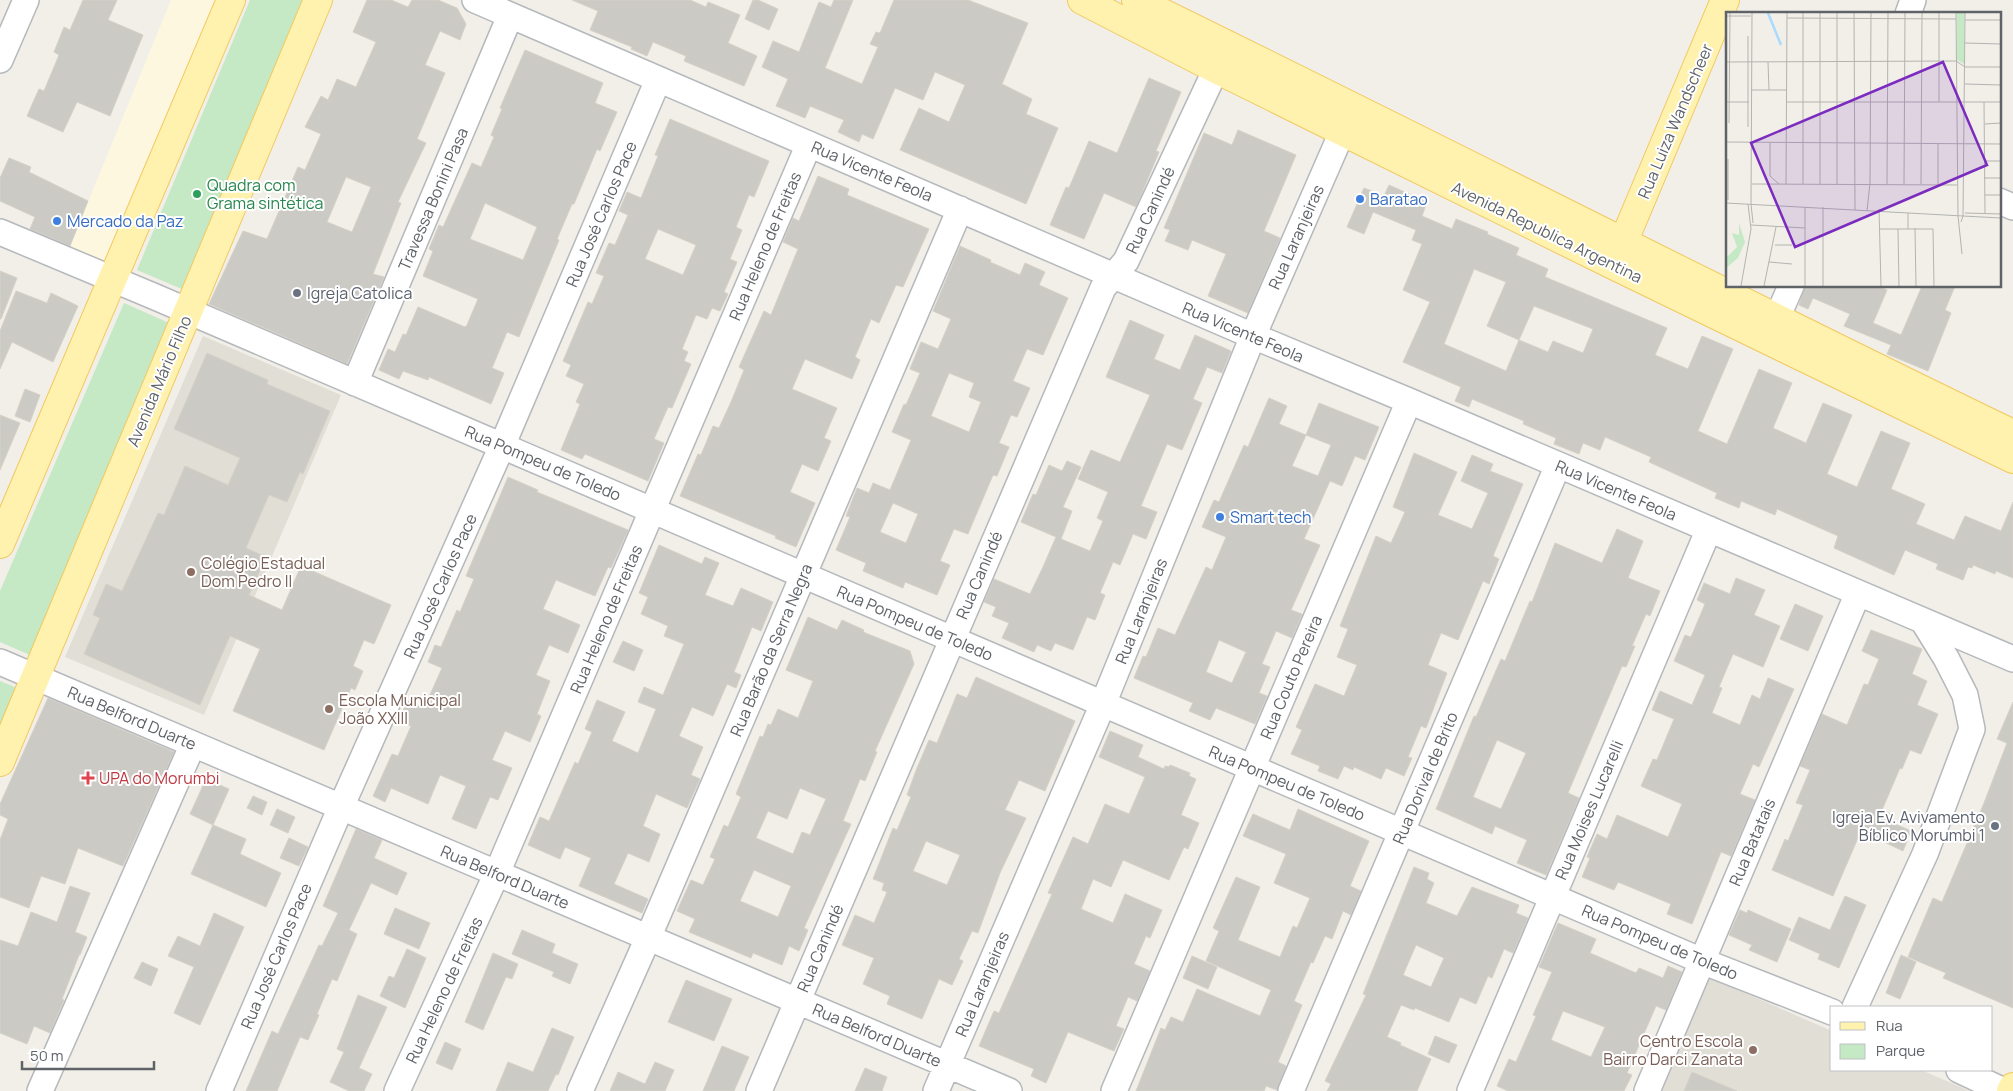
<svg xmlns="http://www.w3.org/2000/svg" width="2013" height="1091" font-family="Manrope,sans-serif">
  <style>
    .commercial { fill: #fef7e0 }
    .education { fill: #e1ded6 }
    .green { fill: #c5e8c5 }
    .building { fill: #cccac5; stroke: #d6d1c6; fill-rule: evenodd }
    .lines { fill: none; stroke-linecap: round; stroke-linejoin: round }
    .minor-casing { stroke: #b5b8bc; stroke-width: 28 }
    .major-casing { stroke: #f2c960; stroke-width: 30 }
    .minor { stroke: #fff; stroke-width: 25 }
    .major { stroke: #fff2af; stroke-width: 28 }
    .leisure-dot { fill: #2e9e5b; stroke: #fff; stroke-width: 2 }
    .shop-dot { fill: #3f7fe0; stroke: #fff; stroke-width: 2 }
    .worship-dot { fill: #6b7280; stroke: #fff; stroke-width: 2 }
    .education-dot { fill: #8d6e63; stroke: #fff; stroke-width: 2 }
    .health-dot { fill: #e0444e; stroke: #fff; stroke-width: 2 }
    .labels { text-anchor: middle; stroke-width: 4; stroke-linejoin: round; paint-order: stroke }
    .street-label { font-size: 16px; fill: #5f6368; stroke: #fff }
    .leisure-label { font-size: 16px; fill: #27864d; stroke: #fff; text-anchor: start }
    .shop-label { font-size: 16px; fill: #366cbe; stroke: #fff; text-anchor: start }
    .worship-label { font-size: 16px; fill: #5b616d; stroke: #fff; text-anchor: start }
    .education-label { font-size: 16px; fill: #785e54; stroke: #fff; text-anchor: start }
    .health-label { font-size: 16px; fill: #be3a42; stroke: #fff; text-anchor: start }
    .inset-river { fill: none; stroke: #aadaff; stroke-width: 2.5 }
    .inset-road { fill: none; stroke: #b3b3b1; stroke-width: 1 }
    .view { fill: #7b2cbf; fill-opacity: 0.15; stroke: #7b2cbf; stroke-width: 2.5 }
    .inset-edge { fill: none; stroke: #5f6368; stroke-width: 2.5 }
  </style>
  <rect width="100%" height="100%" fill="#f1efe8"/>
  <!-- commercial -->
  <path class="commercial" d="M171,0H225L111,275L65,258Z"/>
  <!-- education -->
  <path class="education" d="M203,336L341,395L204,715L65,657Z
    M1706,976L1832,1031V1070H1921L1970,1091H1656Z"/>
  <!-- green -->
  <path class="green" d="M250,0H307L184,290L137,270Z
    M124,303L169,323L30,655L0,642V591Z
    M0,681L17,688L0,729Z"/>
  <!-- building -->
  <path class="building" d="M83,0H117L108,20L143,35L110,116L77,102L63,132L27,116L39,89L44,91L59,55L54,52L64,27L70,30Z
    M367,0H391L408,7L412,0H438L457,8L466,24L460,40L440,31L425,65L445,73L417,139L426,143L398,202L401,203L373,274L384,277L347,364L209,304L243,231L267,239L298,167L305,170L321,134L305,127L321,96L328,100L337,79L356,87L376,42L353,32ZM346,177L371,187L352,232L327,222Z
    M572,0H690L706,7L708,2L740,15L728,43L757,56L744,86L684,61L686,56L653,42L647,56L631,49L632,47L590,30L598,11Z
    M753,0H758L778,9L769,30L745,19Z
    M834,0H853L825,68L862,84L878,47L870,44L876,32L880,33L894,0H968L1028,23L1002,84L1032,99L1026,114L1058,128L1026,204L900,150L919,108L949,122L965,85L935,72L923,100L895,88L873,139L862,134L859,142L838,132L844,120L810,106L805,118L776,106L788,79L762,67L773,41L799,52L819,2L831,7Z
    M525,50L603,83L595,103L617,112L600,151L597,149L574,204H572L557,239L559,240L519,337L507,332L492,368L504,373L491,404L429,377L428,380L403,371L399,379L379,370L388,349L395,352L403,334L406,335L418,307L465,327L467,325L478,299L423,276L433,251L429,249L439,225L443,227L472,163L481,167L494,137L491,135L502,109L500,108ZM485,203L537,227L523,260L470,239Z
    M1149,78L1181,92L1156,151L1159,152L1136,207L1104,193L1084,239L1050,225L1066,187L1069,188L1089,141L1117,153Z
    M670,119L769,161L754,197L749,195L736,227L742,230L730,259L737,262L724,292L728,294L720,311L712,308L707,319L696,315L682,349L688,352L684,361L691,364L672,408L668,407L654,439L664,443L648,481L585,454L582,459L561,450L580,404L576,402L584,384L566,376L571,365L563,361L588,302L592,304L604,276L596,273L609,243L615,245L628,215L619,211L627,192L641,198L658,156L655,155ZM658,229L696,245L683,275L645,259Z
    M1238,130L1296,155L1264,231L1280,238L1248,313L1208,296L1226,254L1192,240L1188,250L1165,241L1170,230L1164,228L1204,133L1232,145Z
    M9,158L31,167L29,172L88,201L70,246L30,229L35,217L0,201V178Z
    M818,176L849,189L847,195L929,229L903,287L896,285L879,323L871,319L855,357L860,360L852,379L805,359L792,389L837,408L824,438L831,441L818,471L802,464L790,492L815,503L796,547L775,538L776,536L680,496L698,454L701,455L713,426L719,428L731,402L744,370L739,367L764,311L771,315L798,249L783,242L793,218L799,221Z
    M1389,185L1427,202L1422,216L1452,229L1456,219L1488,232L1487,234L1519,248L1516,255L1548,269L1545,277L1667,328L1655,355L1688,369L1702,336L1733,349L1698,431L1727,444L1759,369L1792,383L1773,428L1806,443L1823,403L1852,415L1827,474L1857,487L1881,431L1910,443L1891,489L1925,504L1916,524L1954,540L1965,516L2001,531L2013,502V578L1996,571L1995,574L1973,565L1972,568L1968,567L1963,580L1936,569L1938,564L1905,550L1894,575L1834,548L1838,536L1777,509L1775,515L1741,501L1739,508L1715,498L1717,493L1649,462L1651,457L1605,437L1600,450L1583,443L1579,454L1554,444L1556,438L1523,424L1524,421L1472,399L1469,407L1455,401L1461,387L1403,362L1430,302L1403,290L1422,244L1412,240L1416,230L1373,212L1364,234L1347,227L1364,188L1384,196ZM1474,269L1506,282L1487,326L1519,340L1506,371L1444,344ZM1534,306L1593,329L1583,353L1553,341L1548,352L1519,340Z
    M960,246L991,260L990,262L1020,275L1025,263L1045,272L1039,285L1068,298L1043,355L1027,349L1013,381L1030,388L1017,417L1011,415L999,443L1009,447L997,476L993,475L968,534L954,529L940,561L950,565L937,595L905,582L903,588L863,571L866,563L836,550L850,517L846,516L857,488L869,493L873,483L890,490L911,440L892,432L904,404L906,405L920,373L910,369L921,342L938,349L951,319L933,311ZM949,373L974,383L969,397L981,402L969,432L931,416ZM893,503L918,514L906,543L880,532Z
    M0,271L17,278L1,319H0Z
    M1805,286H1878L1887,290L1873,323L1901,335L1922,286H1955L1945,310L1951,313L1928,371L1887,354L1891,345L1844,326L1850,314L1813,298L1808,309L1799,305Z
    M16,291L47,303L51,293L78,306L53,362L12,342L0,369V331Z
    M1130,320L1164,335L1154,359L1180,370L1195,335L1231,351L1222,373L1207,367L1193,399L1202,403L1182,450L1167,444L1141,506L1157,512L1146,539L1133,534L1120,565L1113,562L1100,593L1105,595L1095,620L1087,617L1073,650L1055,643L1051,651L1037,645L1034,652L1002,638L1009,623L992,616L996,607L984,602L994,579L1030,594L1043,567L1056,537L1021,522L1033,494L1036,495L1049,465L1062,471L1067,461L1081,467L1063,507L1072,511L1061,539L1090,551L1103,521L1097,518L1108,492L1078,479L1091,450L1120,462L1150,395L1106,377Z
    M207,353L268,380L267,384L330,411L303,474L300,472L287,502L269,495L246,548L266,557L249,595L282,610L301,566L391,605L374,644L364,640L353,666L363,671L355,690L351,688L324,750L233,711L260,649L230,636L200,705L84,654L100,618L93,615L106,584L122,591L158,513L164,515L185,466L228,485L240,458L174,429Z
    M25,389L40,395L30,422L15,416Z
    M1269,398L1287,406L1279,424L1306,435L1319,403L1379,427L1365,460L1355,456L1342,486L1330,481L1304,539L1320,545L1291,610L1302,614L1292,638L1276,631L1262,664L1270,667L1259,693L1267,696L1255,724L1216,708L1210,720L1189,711L1193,703L1134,678L1143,656L1146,657L1158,628L1175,635L1206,567L1212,570L1226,537L1202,527L1214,500L1219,502L1244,445L1248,447ZM1306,435L1331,445L1318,476L1292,466ZM1219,640L1246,652L1232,683L1206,672Z
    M0,415L20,423L0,470Z
    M1414,453L1457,472L1438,515L1472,529L1488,493L1461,481L1472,455L1493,464L1490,471L1523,484L1493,556L1499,559L1489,584L1483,581L1458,640L1441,633L1428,665L1447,673L1426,728L1421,726L1408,757L1412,758L1404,776L1386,768L1381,779L1354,767L1353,770L1344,766L1338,779L1318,771L1320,766L1291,754L1302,730L1296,727L1315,684L1344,696L1357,665L1337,657L1348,629L1340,626L1376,536L1391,543L1405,512L1393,507Z
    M508,477L538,490L537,492L628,530L611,568L608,567L595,596L556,580L543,609L580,625L568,653L549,645L536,675L550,681L537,714L541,716L530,742L505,731L492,760L512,768L498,800L490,797L476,829L452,819L466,786L440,775L428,804L391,788L385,802L373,796L392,754L398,756L411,726L399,721L407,701L424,708L442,668L428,662L435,645L441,647L457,610L460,612L474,579L466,576Z
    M1617,529L1643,541L1628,578L1660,591L1650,616L1646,614L1632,646H1635L1626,667L1622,666L1568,793L1579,798L1546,875L1517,863L1527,840L1495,826L1492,834L1436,809L1474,716L1476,717L1501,659L1505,661L1530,601L1532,602L1555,543L1602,563ZM1497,740L1526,753L1501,809L1473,797Z
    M659,545L702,564L705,557L719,563L705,595L733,606L741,588L773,602L761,631L752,627L734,672L741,675L736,688L727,684L713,716L692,707L679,736L703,747L691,775L700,779L687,808L656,794L643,826L660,834L649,862L628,853L614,884L648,899L642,913L579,886L591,858L565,847L560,859L528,845L540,817L549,821L575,762L578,764L592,732L585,729L597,700L625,712L612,741L638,753L656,709L638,702L644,687L663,695L684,644L664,636L668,626L641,614L648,597L639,593Z
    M1736,578L1765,590L1754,615L1780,626L1763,667L1733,654L1719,687L1722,688L1712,713L1740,725L1752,695L1760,699L1768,678L1794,689L1759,767L1753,764L1740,794L1755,800L1731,856L1721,852L1692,924L1667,914L1671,904L1618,882L1614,890L1582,877L1590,858L1587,857L1597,834L1607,839L1617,815L1668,837L1682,804L1641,786L1653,759L1657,760L1674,719L1652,710L1660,691L1692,705L1705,675L1674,661L1685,635L1691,637L1705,604L1697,600L1704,583L1730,594Z
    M1795,604L1823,616L1808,651L1780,639Z
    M808,617L837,630L842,620L864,630L863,632L910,651L914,664L875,751L877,752L865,781L860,779L843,821L851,824L804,928L808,930L799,951L789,946L782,965L753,953L751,958L689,932L695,919L677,911L691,880L703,885L715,859L710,857L724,825L728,827L741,797L736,794L760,736L763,737L768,724L771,725L778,709L798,718L813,681L786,670ZM800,788L826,799L810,835L802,832L793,854L756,838L768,811L787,819ZM754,870L791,886L778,917L740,901Z
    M1871,630L1922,649L1912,674L1927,681L1917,705L1938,714L1921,754L1910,750L1902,769L1900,768L1882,810L1894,815L1891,822L1911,831L1903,851L1861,831L1833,896L1772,870L1785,839L1788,841L1803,805L1796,803L1810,770L1800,766L1822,714L1847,725L1864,684L1868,685L1879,659L1862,651Z
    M623,641L643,650L634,671L613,662Z
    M976,677L1075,721L1045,791L1019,780L1005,810L1026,818L1000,873L978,933L972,931L959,959L963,961L952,985L939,979L922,1019L887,1004L890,996L863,984L874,958L842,945L855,915L874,923L887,892L882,890L884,883L873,879L893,828L897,830L911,797L907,795L917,768L929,740L937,743L957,694L967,698ZM926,841L960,855L947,885L913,871Z
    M48,698L174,752L123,866L78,848L65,884L41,876L29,908L0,897V840L8,819L0,815V804Z
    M2013,702V1008L1943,978L1946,973L1908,957L1933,898L1942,902L1984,803L2007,743L1997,739Z
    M1110,731L1143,745L1138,757L1164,769L1165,766L1169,767L1170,765L1190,773L1189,776L1196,779L1181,815L1199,823L1188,849L1184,847L1169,880L1123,860L1111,887L1093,879L1081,909L1113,923L1125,894L1162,910L1150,938L1146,936L1134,964L1150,971L1137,1001L1128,997L1116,1026L1124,1029L1114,1051L1068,1032L1046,1083L1031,1076L1034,1069L979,1046L994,1011L999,1013L1052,894L1048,893L1073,837L1088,844L1105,804L1129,814L1145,777L1099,757Z
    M206,779L229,789L213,825L190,814Z
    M253,796L267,802L262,815L247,808Z
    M277,809L295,817L288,833L270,825Z
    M1298,809L1369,841L1350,886L1361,891L1351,915L1343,911L1332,939L1325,936L1313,963L1311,962L1294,1001L1302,1005L1278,1062L1286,1066L1277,1090L1266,1086L1264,1091H1136L1161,1028L1165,1030L1171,1017L1183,1022L1197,989L1260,1016L1271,990L1206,961L1219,931L1213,928L1236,877L1260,887L1238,940L1280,957L1293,926L1297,928L1310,898L1274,883L1286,854L1243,836L1253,814L1290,830Z
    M213,825L246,839L240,854L281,873L266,907L191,874Z
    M356,829L382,840L374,858L407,873L397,895L371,883L349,930L357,934L337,981L332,979L317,1014L319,1015L308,1040L300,1037L277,1091H246L272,1031L278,1034L319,945L322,946L338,913L323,906Z
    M289,838L308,847L299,866L280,858Z
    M1414,867L1429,873L1427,879L1434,883L1426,903L1457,916L1472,887L1519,905L1516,913L1528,918L1513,953L1504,949L1492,978L1488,976L1476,1004L1460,997L1449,1022L1415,1008L1414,1010L1401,1005L1387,1037L1401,1043L1400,1045L1431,1059L1417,1091H1327L1331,1084L1325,1081L1366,995L1363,994ZM1416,945L1444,958L1431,987L1403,975Z
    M70,886L90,893L75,932L87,937L80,955H79L62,999L64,1000L50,1033L34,1026L27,1044L0,1033V940L18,946L31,912L57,922Z
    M1845,896L1866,905L1839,968L1818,959L1820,954L1789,940L1799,917L1830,930Z
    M395,908L430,923L419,949L384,934Z
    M1740,910L1747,913L1748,910L1791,929L1777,962L1749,950L1752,945L1729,935Z
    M214,913L244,927L200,1025L174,1013L194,967L168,956L178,936L200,946Z
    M1558,923L1596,939L1590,953L1636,973L1639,968L1663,978L1668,966L1682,972L1666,1010L1656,1006L1627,1073L1632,1075L1624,1091H1508L1497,1086L1509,1059L1516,1062L1536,1016L1533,1015L1552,972L1539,967ZM1563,1011L1605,1027L1591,1057L1551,1040Z
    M522,930L555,944L552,953L578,964L570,984L552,976L554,972L512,954Z
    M407,949L426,958L405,1008L380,996L389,976L394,978Z
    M493,953L518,964L512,979L506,977L483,1030L465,1022Z
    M1901,955L1916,962L1900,999L1886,993Z
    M1192,956L1217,967L1208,989L1183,978Z
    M142,962L158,969L151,986L134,978Z
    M686,980L732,999L714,1041L668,1022Z
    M358,995L387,1007L359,1068L372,1074L364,1091H349L330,1082L344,1052L337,1049Z
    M552,1028L574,1037L558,1075L556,1074L548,1091H496L508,1062L533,1072Z
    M1435,1036L1457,1045L1449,1063L1428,1054Z
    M445,1042L461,1049L452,1070L436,1063Z
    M722,1046L749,1057L734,1091H703Z
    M655,1062L674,1070L665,1091H610L618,1072L645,1084Z
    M865,1068L887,1077L882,1091H855Z
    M1692,1072L1737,1091H1684Z"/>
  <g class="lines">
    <!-- minor casing -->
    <g class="minor-casing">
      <path id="minor" d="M475,0L1253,336L1409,401L2013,659
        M1908,14L1913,0
        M0,60L26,0
        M1999,201L2013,207
        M0,232L153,296L1702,961L1832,1012
        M1777,318L1791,286
        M355,383L510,16
        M0,662L1009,1091
        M1855,1007L1925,854L1972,729L1965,695L1946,658L1923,621
        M1959,1070L2004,1091
        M40,1091L193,744
        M219,1091L341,807L502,446L658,80
        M397,1091L497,873L809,144
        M580,1091L648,938L960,209
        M759,1091L1103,288L1126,261L1216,69L1220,62L1229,57
        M936,1091L1103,704L1253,336L1343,130L1347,119L1346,112
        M1114,1091L1409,401
        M1291,1091L1558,465
        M1470,1091L1709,529
        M1647,1091L1858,593"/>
    </g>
    <!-- major casing -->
    <g class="major-casing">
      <path id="major" d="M1082,0L1216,69L1613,265L2013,459
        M1136,0C1429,143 1719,292 2013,434
        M1617,257L1725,0
        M0,544L231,0
        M0,762L318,0
        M2011,1091L2013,1087"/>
    </g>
    <!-- minor -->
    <use href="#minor" class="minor"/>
    <!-- major -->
    <use href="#major" class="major"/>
  </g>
  <!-- markers -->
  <circle class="leisure-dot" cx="197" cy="194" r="5"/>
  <g class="shop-dot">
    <circle cx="1360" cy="199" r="5"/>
    <circle cx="57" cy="221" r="5"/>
    <circle cx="1220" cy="517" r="5"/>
  </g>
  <g class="worship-dot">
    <circle cx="297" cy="293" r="5"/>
    <circle cx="1995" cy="826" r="5"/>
  </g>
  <g class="education-dot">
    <circle cx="191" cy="572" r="5"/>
    <circle cx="329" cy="709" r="5"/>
    <circle cx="1753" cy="1050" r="5"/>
  </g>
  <path class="health-dot" d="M85.5 770.5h5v5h5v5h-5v5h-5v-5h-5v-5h5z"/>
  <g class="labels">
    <!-- street labels -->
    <g class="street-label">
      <text transform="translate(1675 121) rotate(-67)" y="6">Rua Luiza Wandscheer</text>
      <text transform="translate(872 171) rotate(23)" y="6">Rua Vicente Feola</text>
      <text transform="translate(433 199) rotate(-67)" y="6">Travessa Bonini Pasa</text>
      <text transform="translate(1150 210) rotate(-65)" y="6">Rua Canindé</text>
      <text transform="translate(601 214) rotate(-67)" y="6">Rua José Carlos Pace</text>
      <text transform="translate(1547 232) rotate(26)" y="6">Avenida Republica Argentina</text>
      <text transform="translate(1296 237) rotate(-66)" y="6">Rua Laranjeiras</text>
      <text transform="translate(765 246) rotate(-67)" y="6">Rua Heleno de Freitas</text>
      <text transform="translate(1243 332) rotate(23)" y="6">Rua Vicente Feola</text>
      <text transform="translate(159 381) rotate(-67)" y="6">Avenida Mário Filho</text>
      <text transform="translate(543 463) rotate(23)" y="6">Rua Pompeu de Toledo</text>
      <text transform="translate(1616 490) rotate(23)" y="6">Rua Vicente Feola</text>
      <text transform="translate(979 575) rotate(-67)" y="6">Rua Canindé</text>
      <text transform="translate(440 586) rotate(-66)" y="6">Rua José Carlos Pace</text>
      <text transform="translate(1141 611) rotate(-68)" y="6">Rua Laranjeiras</text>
      <text transform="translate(606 619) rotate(-67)" y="6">Rua Heleno de Freitas</text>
      <text transform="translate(915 623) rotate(23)" y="6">Rua Pompeu de Toledo</text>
      <text transform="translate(771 650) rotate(-67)" y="6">Rua Barão da Serra Negra</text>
      <text transform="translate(1291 677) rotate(-67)" y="6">Rua Couto Pereira</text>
      <text transform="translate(132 718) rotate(23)" y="6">Rua Belford Duarte</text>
      <text transform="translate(1425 778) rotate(-67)" y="6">Rua Dorival de Brito</text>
      <text transform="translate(1287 783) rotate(23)" y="6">Rua Pompeu de Toledo</text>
      <text transform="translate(1589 810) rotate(-67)" y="6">Rua Moises Lucarelli</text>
      <text transform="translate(1752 842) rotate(-67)" y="6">Rua Batatais</text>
      <text transform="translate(505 877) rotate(23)" y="6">Rua Belford Duarte</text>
      <text transform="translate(1660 942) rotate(23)" y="6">Rua Pompeu de Toledo</text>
      <text transform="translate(820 948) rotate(-67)" y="6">Rua Canindé</text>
      <text transform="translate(276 956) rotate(-67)" y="6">Rua José Carlos Pace</text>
      <text transform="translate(982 984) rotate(-67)" y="6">Rua Laranjeiras</text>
      <text transform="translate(444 990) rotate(-65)" y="6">Rua Heleno de Freitas</text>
      <text transform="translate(877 1035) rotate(23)" y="6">Rua Belford Duarte</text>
    </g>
    <!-- leisure labels -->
    <g class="leisure-label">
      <text x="207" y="191">Quadra com<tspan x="207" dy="18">Grama sintética</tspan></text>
    </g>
    <!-- shop labels -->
    <g class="shop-label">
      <text x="1370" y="205">Baratao</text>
      <text x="67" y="227">Mercado da Paz</text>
      <text x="1230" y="523">Smart tech</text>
    </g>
    <!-- worship labels -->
    <g class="worship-label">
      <text x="307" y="299">Igreja Catolica</text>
      <text x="1985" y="823" text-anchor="end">Igreja Ev. Avivamento<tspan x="1985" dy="18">Bíblico Morumbi 1</tspan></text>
    </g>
    <!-- education labels -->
    <g class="education-label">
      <text x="201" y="569">Colégio Estadual<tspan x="201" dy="18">Dom Pedro II</tspan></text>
      <text x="339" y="706">Escola Municipal<tspan x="339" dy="18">João XXIII</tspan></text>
      <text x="1743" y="1047" text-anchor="end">Centro Escola<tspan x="1743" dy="18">Bairro Darci Zanata</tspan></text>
    </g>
    <!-- health labels -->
    <g class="health-label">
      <text x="99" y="784">UPA do Morumbi</text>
    </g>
  </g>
  <!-- overview -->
  <g transform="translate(1726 12)">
    <rect width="275" height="275" fill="#f1efe8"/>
    <path d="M231,1H238V52L231,48ZM13,211L19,230L12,246L0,256V246L11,235L6,221L13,223Z" fill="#c5e8c5"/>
    <path class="inset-river" d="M42,1L55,33"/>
    <path class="inset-road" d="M128,1L129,198M230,1L232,204M0,4H25M61,6L230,7M239,8H275M239,31L275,32M0,50L230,49L239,55H275M42,50L43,78M239,72L275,73M25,78H60M0,90H23M60,90H275M213,90V1M258,90L259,202M3,111L4,1M259,112L275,111M22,115V24M0,130L275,132M44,131V164L53,172M212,131V173M2,147V188M259,149H275M258,166H275M26,172L231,173M60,172L61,1M77,172V1M94,172V1M111,172V1M161,172L162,1M178,172L179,1M195,172L196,1M259,183H275M0,191L237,204L239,1M25,192L27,211M25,192L26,1M79,195V274M97,195V274M153,197L155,274M141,199L144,171L145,1M239,201L275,202M232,204L236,242M235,210L237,204L275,206M25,213L79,216M189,216L190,274M154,217H207L208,274M172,217L173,274M182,217V201M49,233H66M43,250L66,252M15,274L25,217L22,192M38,274L50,215"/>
    <path class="view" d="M217,50L261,153L69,235L25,131Z"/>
    <rect width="275" height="275" class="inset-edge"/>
  </g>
  <!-- legend -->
  <rect x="1830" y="1006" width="162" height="65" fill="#ffffff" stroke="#bfc1c3"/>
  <rect x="1840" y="1022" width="25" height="8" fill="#fff2af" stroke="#bfc1c3"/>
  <text x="1876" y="1031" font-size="15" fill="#5f6368">Rua</text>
  <rect x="1840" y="1044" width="25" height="15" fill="#c5e8c5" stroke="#bfc1c3"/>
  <text x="1876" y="1056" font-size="15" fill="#5f6368">Parque</text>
  <!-- scale -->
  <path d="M22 1061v8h132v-8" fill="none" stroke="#5f6368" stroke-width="2.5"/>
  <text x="30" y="1061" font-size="15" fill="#5f6368" stroke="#ffffff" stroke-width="4" paint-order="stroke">50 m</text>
</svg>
